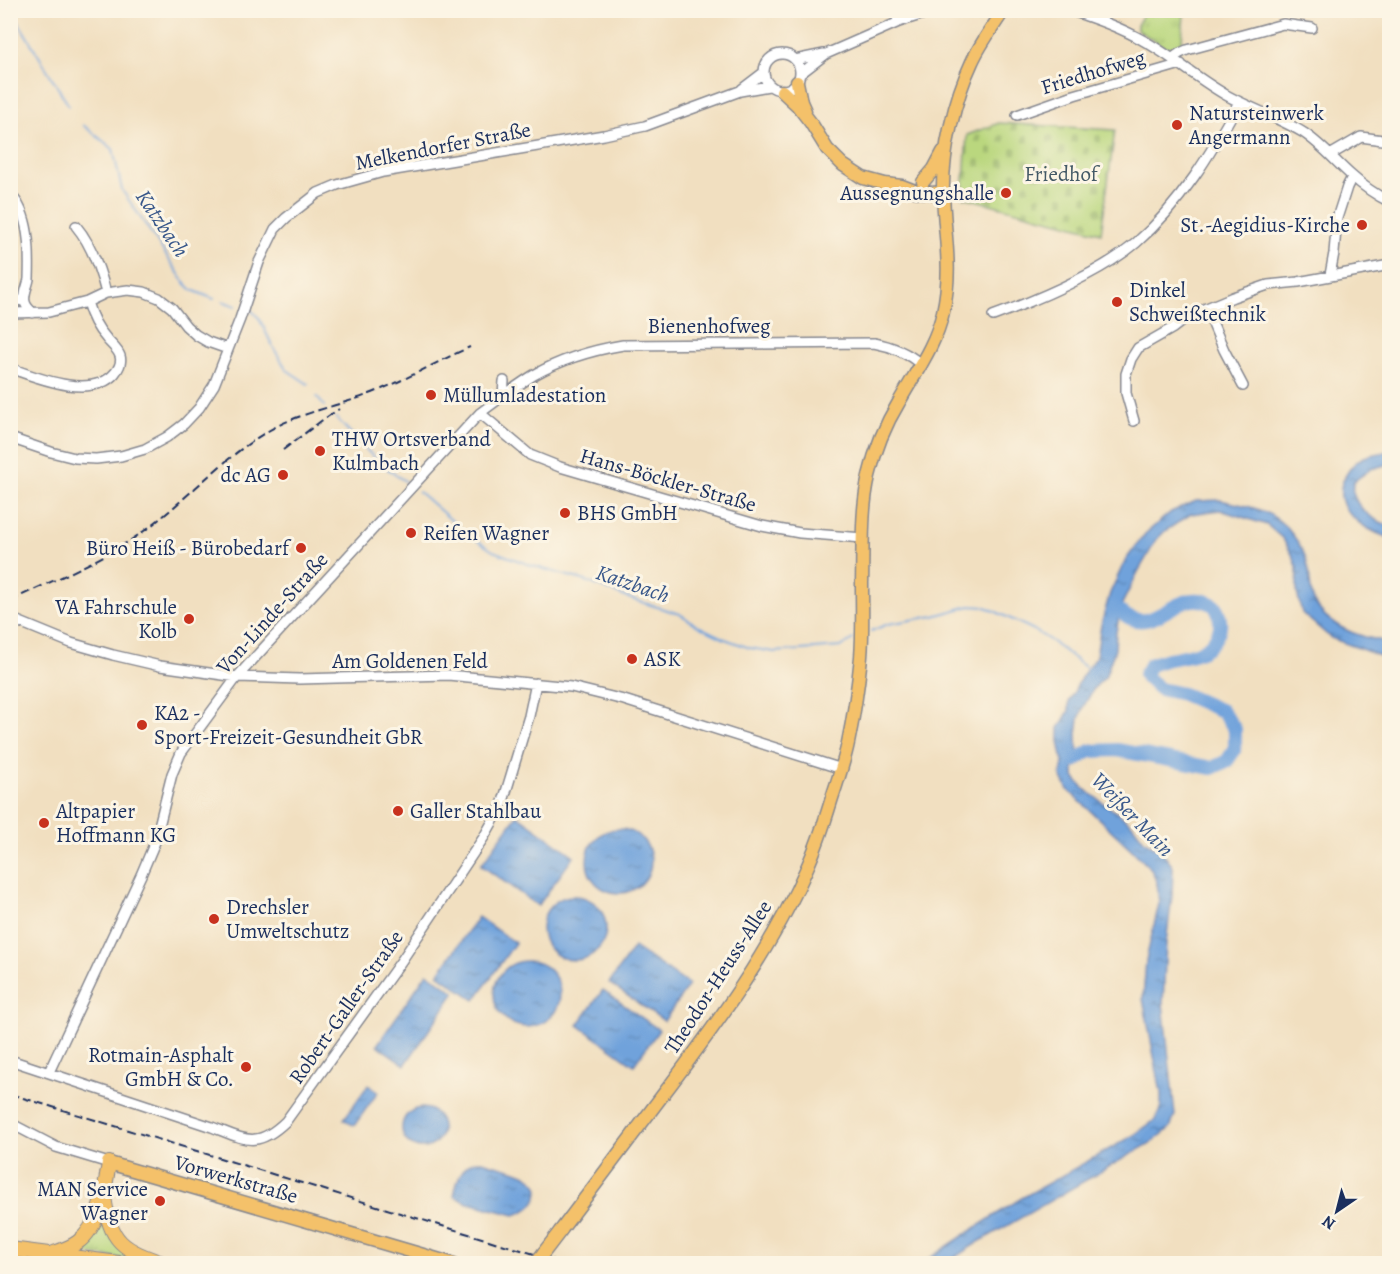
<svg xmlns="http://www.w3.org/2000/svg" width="1400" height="1274" font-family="Alegreya,serif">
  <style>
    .grass { fill: url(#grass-tufts); stroke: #6a836e; stroke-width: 1.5 }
    .cemetery { fill: url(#cemetery-stones); stroke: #6a836e; stroke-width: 1.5 }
    .water { fill: url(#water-ripples); stroke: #45689c; stroke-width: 1.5 }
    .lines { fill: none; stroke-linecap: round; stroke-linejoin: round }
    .stream { stroke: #6fa2db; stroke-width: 2 }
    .river { stroke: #6fa2db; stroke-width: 14 }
    .minor-casing { stroke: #86878f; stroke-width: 12 }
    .major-casing { stroke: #86878f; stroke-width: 15 }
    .highway-casing { stroke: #86878f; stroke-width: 16 }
    .minor { stroke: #fff; stroke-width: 9 }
    .major { stroke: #f4c16a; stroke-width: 12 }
    .highway { stroke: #f4c16a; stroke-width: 14 }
    .rail { stroke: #1b2f5e; stroke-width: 2; stroke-dasharray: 9 4.5; stroke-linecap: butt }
    .major-bridge-casing { stroke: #86878f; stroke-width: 15; stroke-linecap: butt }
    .major-bridge { stroke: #f4c16a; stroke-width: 12 }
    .poi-dot { fill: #c8321e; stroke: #fcf5e5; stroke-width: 2 }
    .labels { text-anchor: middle; stroke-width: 6; stroke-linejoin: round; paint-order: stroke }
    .street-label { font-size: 21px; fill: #1b2f5e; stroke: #fcf5e5 }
    .poi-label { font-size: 21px; fill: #1b2f5e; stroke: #fcf5e5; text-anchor: start }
    .park-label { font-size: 21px; fill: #435966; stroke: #fcf5e5 }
    .water-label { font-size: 22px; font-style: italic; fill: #38578a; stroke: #fcf5e5 }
  </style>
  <defs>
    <pattern id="grass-tufts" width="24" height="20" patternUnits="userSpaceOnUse" patternTransform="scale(1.5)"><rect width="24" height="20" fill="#bad77e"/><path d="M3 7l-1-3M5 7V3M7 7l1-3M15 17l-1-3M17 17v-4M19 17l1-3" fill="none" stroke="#9fb96f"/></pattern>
    <pattern id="cemetery-stones" width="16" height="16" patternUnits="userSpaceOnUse" patternTransform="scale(1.5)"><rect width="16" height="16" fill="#bad77e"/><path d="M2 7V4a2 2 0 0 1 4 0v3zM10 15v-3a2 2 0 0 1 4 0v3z" fill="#9fb96f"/></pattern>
    <pattern id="water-ripples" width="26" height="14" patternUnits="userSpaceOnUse" patternTransform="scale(1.5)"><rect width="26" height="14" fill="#6fa2db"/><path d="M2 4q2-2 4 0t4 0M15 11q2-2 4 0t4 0" fill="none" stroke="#5a84b5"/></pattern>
  </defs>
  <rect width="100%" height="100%" fill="#fcf5e5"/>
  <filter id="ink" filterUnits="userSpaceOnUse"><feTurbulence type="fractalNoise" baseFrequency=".0167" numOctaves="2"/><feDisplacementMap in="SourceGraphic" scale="12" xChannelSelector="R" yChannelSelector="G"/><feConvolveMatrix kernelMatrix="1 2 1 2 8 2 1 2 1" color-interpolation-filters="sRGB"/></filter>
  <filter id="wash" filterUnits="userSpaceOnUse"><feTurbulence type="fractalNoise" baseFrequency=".008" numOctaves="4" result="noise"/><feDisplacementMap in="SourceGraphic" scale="24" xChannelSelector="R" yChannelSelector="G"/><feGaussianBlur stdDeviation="1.35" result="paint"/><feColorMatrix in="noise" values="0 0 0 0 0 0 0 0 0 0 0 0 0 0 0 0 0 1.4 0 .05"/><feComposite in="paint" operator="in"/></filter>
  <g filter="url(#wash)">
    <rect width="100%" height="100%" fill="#f1dfc0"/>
    <!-- grass -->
    <path class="grass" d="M1145,11H1186L1184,13L1182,40L1183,47L1173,52L1137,30V25Z
      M100,1217L139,1261L71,1252Z"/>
    <!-- cemetery -->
    <path class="cemetery" d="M999,123L1115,130L1101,233L963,197L967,135Z"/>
    <!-- water -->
    <path class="water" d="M1389,451V464L1371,469L1353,482C1353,484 1352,491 1353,492C1356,508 1375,522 1389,525V538C1363,529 1327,507 1346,475C1350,468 1355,462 1362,458C1370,454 1381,453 1389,451Z
      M1220,500C1248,506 1274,509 1292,534C1300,544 1306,555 1308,567C1311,578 1309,593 1315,603C1330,629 1362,638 1389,642V656H1380L1331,638L1302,613L1297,593V567L1293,556L1283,539L1267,525L1220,510L1191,514L1165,531L1157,539L1138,572L1121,606L1116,632L1115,649L1105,677L1094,688L1083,707L1079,719L1077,734L1078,765L1074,769V777L1083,788L1132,824L1144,840L1163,853L1173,867L1172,896L1166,943L1163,1003L1175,1115L1170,1128L1154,1141L977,1243L946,1263H922L969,1232L1020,1199L1131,1137L1155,1120L1161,1110V1093L1143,999L1146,960L1159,904L1157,883L1151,869L1131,849L1068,790L1061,776L1063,762L1059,741V728L1069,711V702L1082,676L1096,657L1101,625L1110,593L1125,561L1145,534L1171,512L1196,501Z
      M517,815L574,856L538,906L481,865Z
      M587 861a32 32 0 1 1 64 0a32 32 0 1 1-64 0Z
      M542 928a32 32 0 1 1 64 0a32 32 0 1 1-64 0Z
      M478,917L515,943L475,1000L438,974Z
      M634,947L689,985L664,1021L609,983Z
      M494 994a33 33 0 1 1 66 0a33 33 0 1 1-66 0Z
      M427,973L455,992L405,1065L377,1045Z
      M603,990L659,1030L634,1065L578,1025Z
      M368,1085L378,1092L354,1126L344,1119Z
      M402 1128a20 20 0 1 1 40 0a20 20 0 1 1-40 0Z
      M483,1161C497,1168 545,1170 537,1197C534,1207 524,1212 515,1215L468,1203L454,1196C456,1185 461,1166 473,1162C474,1161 481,1161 483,1161Z"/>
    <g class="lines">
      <!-- stream -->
      <path class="stream" d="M11,10L69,106
        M83,125L113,149L122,190L185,283L192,290L214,299
        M222,301L236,306
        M251,310L259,318L273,347L287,370L308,384
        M317,397L324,406
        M336,418C360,442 375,463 405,481
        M419,492L466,533L493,551L530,565L586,581L628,598L680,614L698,626L725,639L750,648L774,652L841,647L853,639
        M871,631L888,624L934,616L970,606L986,607L1034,630L1054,643L1089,670"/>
      <!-- river -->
      <path class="river" d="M1072,762L1090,751L1117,750L1212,768L1227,761L1235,749V729L1222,711L1183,694L1160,689L1147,678L1145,674L1150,665C1156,663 1162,661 1168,659C1186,656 1206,655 1216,637C1219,632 1221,626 1220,620C1219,614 1218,608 1212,604C1179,586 1159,631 1130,618C1125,616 1120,611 1115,608"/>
    </g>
  </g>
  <g filter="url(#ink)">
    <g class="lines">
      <!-- minor casing -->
      <g class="minor-casing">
        <path id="minor" d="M894,10L899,22
          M1069,10C1096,19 1122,28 1146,42C1174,58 1198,79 1226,95C1251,109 1280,118 1304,133C1322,145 1336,162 1352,176C1363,186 1376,195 1390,202
          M764 72a18 18 0 1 1 36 0a18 18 0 1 1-36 0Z
          M1173,58L1180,53L1187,50L1283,24L1312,28
          M795,60L824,54
          M800,74L826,54L899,22L936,10
          M742,89L763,73
          M1017,115L1074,95L1181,64
          M1330,155L1361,137L1390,141
          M10,194C30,213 30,252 29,279C28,286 23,294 25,302C26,307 30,310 33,313
          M76,226C92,245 100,269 106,293
          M1330,275L1334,253L1337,218L1347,187L1352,177
          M10,299L24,301
          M1206,308L1224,350L1243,386
          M10,313L49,312L87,302L106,293L128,290L144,292L159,298L172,308L186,326L196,335L208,342L228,349
          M993,316C1039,299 1099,274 1136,243C1180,205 1212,152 1239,102
          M10,368C38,378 92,400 115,373C119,368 122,362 120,356C118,349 110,344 106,338C96,327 91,316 87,302
          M503,396C513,389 524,381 534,375C562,359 593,350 623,345L874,343C891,346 909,354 922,365
          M480,413L530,455L560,467L762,526L800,533L863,538
          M1134,421L1126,393V374L1131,359L1138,348L1173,328L1190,315L1233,297L1268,285L1298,282L1390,265
          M10,438L51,452L75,458L96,459L121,456L145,449L167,437L184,424L199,408L214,385L240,319L259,262L275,229L286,218L318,193L337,185L383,172L604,135L645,126L740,91L769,86
          M10,618L71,643L113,655L160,666L237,677L299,679L448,675L571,687L624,700L842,769
          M10,1060L212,1127C246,1140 257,1149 286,1121L402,960L484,837L502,805L529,716L536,683
          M49,1072L141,875L155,842L172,774L181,753L237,677L480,413L503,396L504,381
          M10,1123L56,1147L109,1163"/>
      </g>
      <!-- major casing -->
      <g class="major-casing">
        <path id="major" d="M797,82L801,102L805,111
          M782,91L797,105L811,123L827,149L843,165L863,178L885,184L902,186L915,191L932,193L943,192
          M923,182L934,169L943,152
          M109,1163L454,1264
          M561,1230C595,1185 628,1141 662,1096C716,1025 770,952 806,870C816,848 824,824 831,801C837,782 844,763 848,743C854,715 858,686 861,657C863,633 862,607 862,583C863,548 861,510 869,476C875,450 885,425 899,402C915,373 936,345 943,312C953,268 944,235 943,192C942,152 955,98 972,62C980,44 993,27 1004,10"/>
      </g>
      <!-- highway casing -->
      <g class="highway-casing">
        <path id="highway" d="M104,1196C110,1243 122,1249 165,1264
          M10,1249L126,1264
          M51,1254C60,1251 70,1248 78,1242C100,1226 105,1188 109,1163
          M10,1263L16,1264"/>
      </g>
      <!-- minor -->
      <use href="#minor" class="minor"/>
      <!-- major -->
      <use href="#major" class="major"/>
      <!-- highway -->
      <use href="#highway" class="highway"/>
      <!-- rail -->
      <path class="rail" d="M283,450L321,421L339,409
        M10,601C55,579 104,560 144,531C188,499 221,459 268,431C299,413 334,407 367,395C402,382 436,362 470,347
        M10,1094L567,1264"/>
      <!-- major-bridge casing -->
      <g class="major-bridge-casing">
        <path id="major-bridge" d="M535,1264L561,1230"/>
      </g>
      <!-- major-bridge -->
      <use href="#major-bridge" class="major-bridge"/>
    </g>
  </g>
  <!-- markers -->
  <g class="poi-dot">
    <circle cx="1177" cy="125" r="6"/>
    <circle cx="1006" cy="193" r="6"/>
    <circle cx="1362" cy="225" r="6"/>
    <circle cx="1117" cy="302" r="6"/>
    <circle cx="431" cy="395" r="6"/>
    <circle cx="320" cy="451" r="6"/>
    <circle cx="283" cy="475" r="6"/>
    <circle cx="565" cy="513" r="6"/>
    <circle cx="411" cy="533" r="6"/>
    <circle cx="301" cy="548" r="6"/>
    <circle cx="189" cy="619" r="6"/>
    <circle cx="632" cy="659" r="6"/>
    <circle cx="142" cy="725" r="6"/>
    <circle cx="398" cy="811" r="6"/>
    <circle cx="44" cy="823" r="6"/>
    <circle cx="214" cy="919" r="6"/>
    <circle cx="246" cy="1067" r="6"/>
    <circle cx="160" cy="1201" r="6"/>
  </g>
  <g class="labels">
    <!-- street labels -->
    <g class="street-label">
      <text transform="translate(1093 72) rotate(-17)" y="7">Friedhofweg</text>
      <text transform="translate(443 146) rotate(-11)" y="7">Melkendorfer Straße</text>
      <text x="709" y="333">Bienenhofweg</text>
      <text transform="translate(668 480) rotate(16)" y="7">Hans-Böckler-Straße</text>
      <text transform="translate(272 613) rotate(-48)" y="7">Von-Linde-Straße</text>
      <text x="410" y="668">Am Goldenen Feld</text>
      <text transform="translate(718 977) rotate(-57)" y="7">Theodor-Heuss-Allee</text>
      <text transform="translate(346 1007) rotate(-55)" y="7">Robert-Galler-Straße</text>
      <text transform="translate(236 1179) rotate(16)" y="7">Vorwerkstraße</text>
    </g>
    <!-- poi labels -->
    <g class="poi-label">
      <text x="1189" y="120">Natursteinwerk<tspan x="1189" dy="24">Angermann</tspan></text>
      <text x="994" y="200" text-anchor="end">Aussegnungshalle</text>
      <text x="1350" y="232" text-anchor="end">St.-Aegidius-Kirche</text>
      <text x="1129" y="297">Dinkel<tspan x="1129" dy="24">Schweißtechnik</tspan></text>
      <text x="443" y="402">Müllumladestation</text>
      <text x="332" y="446">THW Ortsverband<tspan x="332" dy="24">Kulmbach</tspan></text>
      <text x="271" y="482" text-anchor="end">dc AG</text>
      <text x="577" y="520">BHS GmbH</text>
      <text x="423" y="540">Reifen Wagner</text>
      <text x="289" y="555" text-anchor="end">Büro Heiß - Bürobedarf</text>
      <text x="177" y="614" text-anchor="end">VA Fahrschule<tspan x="177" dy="24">Kolb</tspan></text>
      <text x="644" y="666">ASK</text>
      <text x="154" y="720">KA2 -<tspan x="154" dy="24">Sport-Freizeit-Gesundheit GbR</tspan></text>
      <text x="56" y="818">Altpapier<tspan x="56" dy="24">Hoffmann KG</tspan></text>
      <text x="410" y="818">Galler Stahlbau</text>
      <text x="226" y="914">Drechsler<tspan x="226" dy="24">Umweltschutz</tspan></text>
      <text x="234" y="1062" text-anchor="end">Rotmain-Asphalt<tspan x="234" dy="24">GmbH &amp; Co.</tspan></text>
      <text x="148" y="1196" text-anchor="end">MAN Service<tspan x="148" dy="24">Wagner</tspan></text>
    </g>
    <!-- park labels -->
    <g class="park-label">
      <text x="1061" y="181">Friedhof</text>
    </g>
    <!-- water labels -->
    <g class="water-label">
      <text transform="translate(163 223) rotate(56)" y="8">Katzbach</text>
      <text transform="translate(633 583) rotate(19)" y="8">Katzbach</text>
      <text transform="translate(1133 814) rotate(46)" y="8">Weißer Main</text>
    </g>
  </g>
  <!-- margin -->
  <rect width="1400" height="1274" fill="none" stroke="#fcf5e5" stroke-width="36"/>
  <!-- north arrow -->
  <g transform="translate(1337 1211) rotate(215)" stroke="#fcf5e5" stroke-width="4.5" paint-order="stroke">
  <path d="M0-4.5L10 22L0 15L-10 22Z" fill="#1b2f5e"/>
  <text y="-9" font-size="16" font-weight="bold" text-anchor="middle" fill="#1b2f5e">N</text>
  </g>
</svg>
